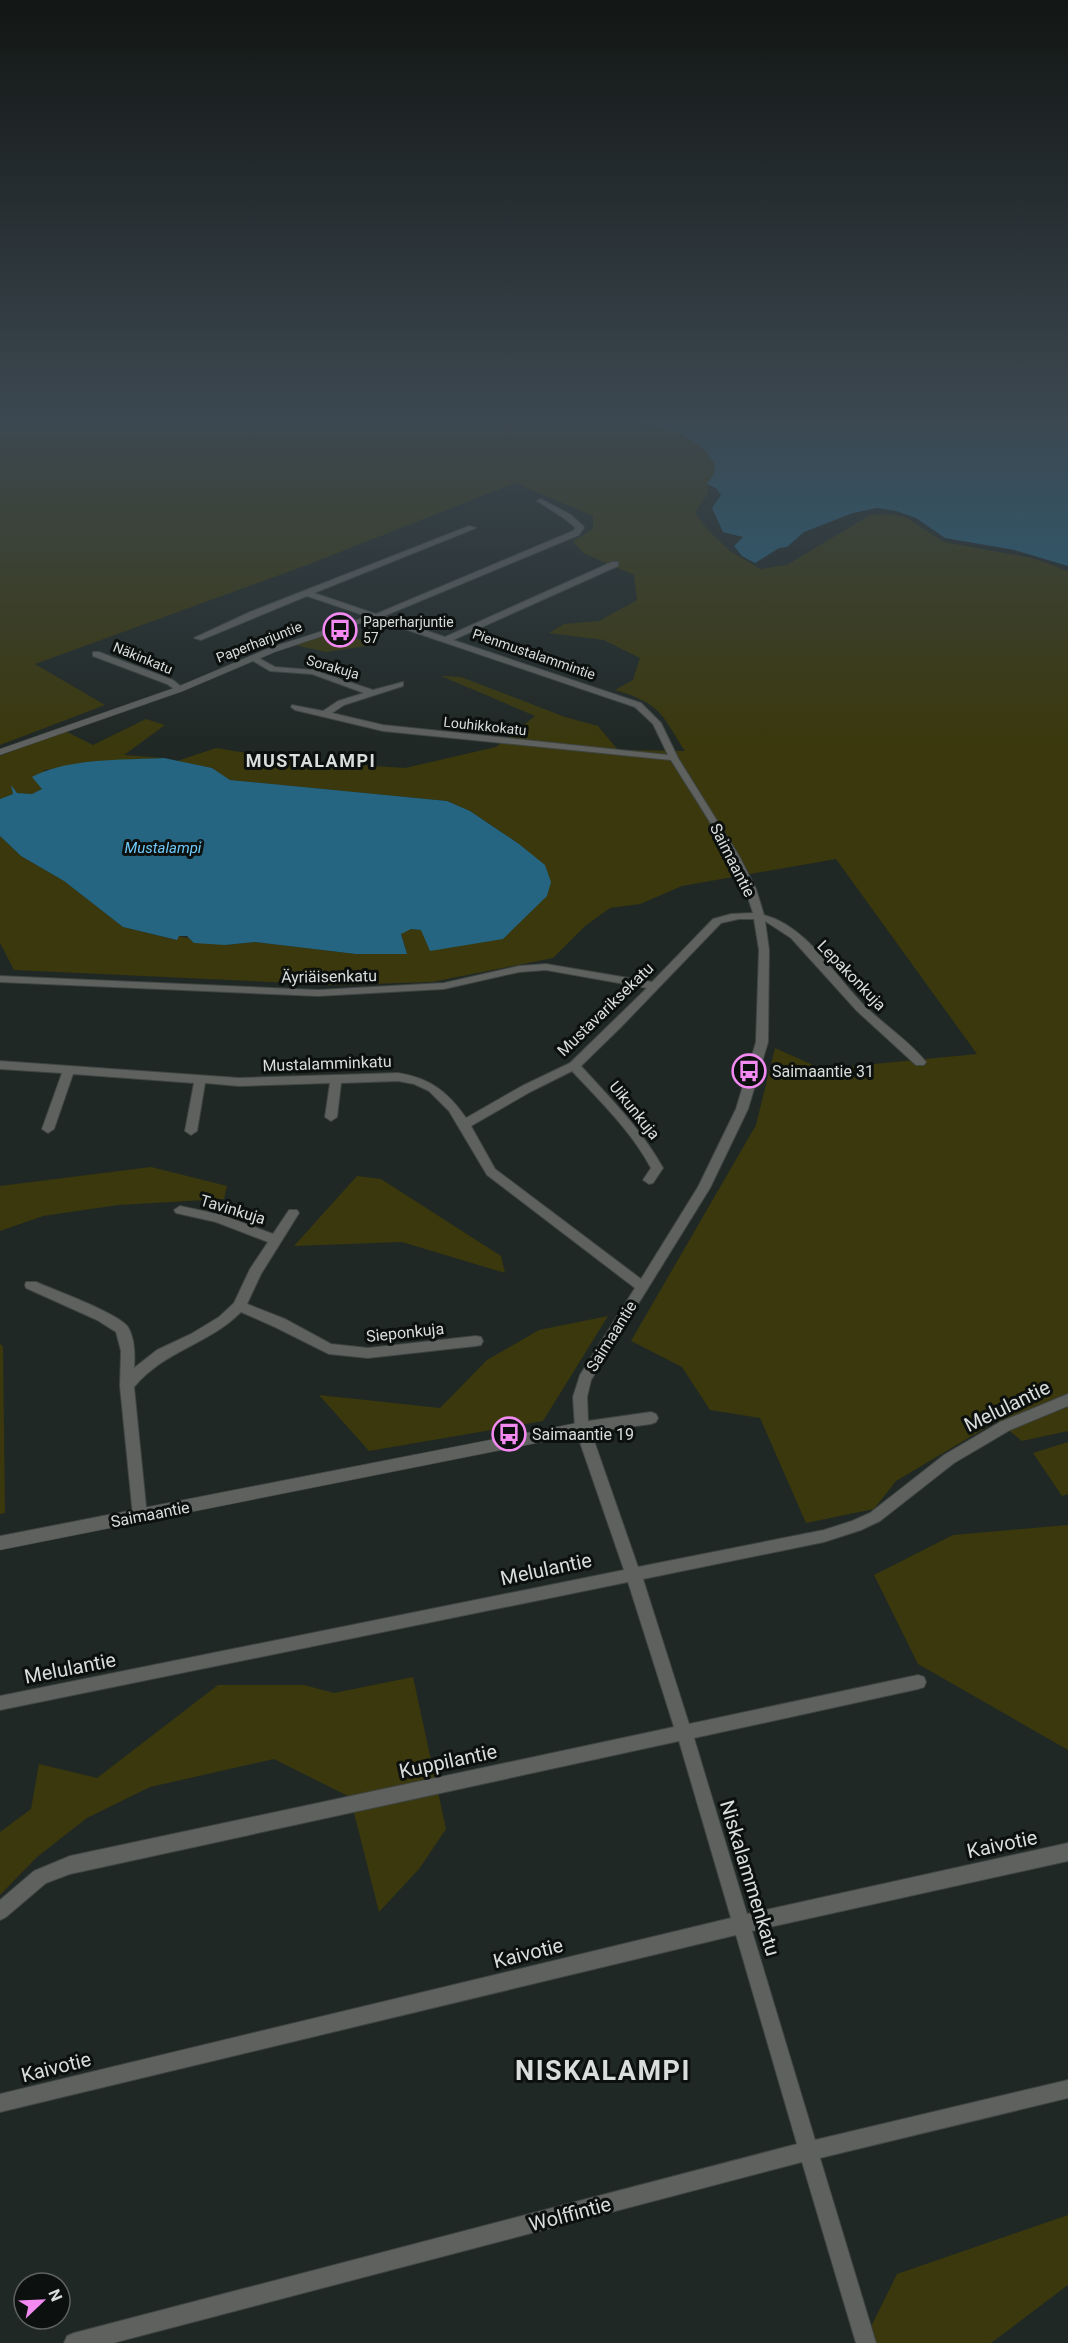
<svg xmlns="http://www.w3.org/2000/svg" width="1068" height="2343" font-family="Roboto,sans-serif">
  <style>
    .green { fill: #3a380c }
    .water { fill: #266582 }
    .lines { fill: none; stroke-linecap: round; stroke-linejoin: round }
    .minor-casing { stroke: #3e4542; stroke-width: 2 }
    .tertiary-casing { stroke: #3e4542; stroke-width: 1 }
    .minor { fill: #5f615f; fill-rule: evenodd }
    .tertiary { fill: #5f615f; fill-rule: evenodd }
    .labels { text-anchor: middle; stroke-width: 6; stroke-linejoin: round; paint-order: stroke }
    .far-poi-label { font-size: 14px; fill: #d9dddb; stroke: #0c100e; text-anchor: start }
    .far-street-label { font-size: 14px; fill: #d9dddb; stroke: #0c100e }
    .far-water-label { font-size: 15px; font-style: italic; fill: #70cbfa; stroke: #0c100e }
    .street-label { font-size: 16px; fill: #d9dddb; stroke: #0c100e }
    .poi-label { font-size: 16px; fill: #d9dddb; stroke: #0c100e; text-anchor: start }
    .far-district-label { font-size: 18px; font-weight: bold; letter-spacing: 1.5px; fill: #d9dddb; stroke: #0c100e }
    .near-street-label { font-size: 20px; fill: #d9dddb; stroke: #0c100e }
    .near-district-label { font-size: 27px; font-weight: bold; letter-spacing: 1.5px; fill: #d9dddb; stroke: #0c100e }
  </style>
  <rect width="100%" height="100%" fill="#202825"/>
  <!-- green -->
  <path class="green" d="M0,419H622L681,433L704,449L715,464L714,474L707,484L708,493L695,513L708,530L730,551L760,569L787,565L870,515L887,514L905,517L944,542L1032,558L1068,571V1431L1022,1441L997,1421L896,1481L874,1509L806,1523L760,1418L710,1410L682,1367L631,1341L756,1125L775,1048L822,1069L977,1054L836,859L682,886L640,904L610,908L585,926L553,958L432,982L334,985L14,970L0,943V836L21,856L64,881L123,927L176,940L178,936L225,945L255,942L356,954H407L401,933L411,929L421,930L519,844L470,811L447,801L229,780L212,768L177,761L216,748L297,761L405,768L496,747L535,716L441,676L461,677L565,717L598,726L618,750L685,751C660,712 661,704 615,690L633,680L640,658L604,640L549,633L564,624L599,621L637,600L634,575L583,553L573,541L593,529V516L515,483L307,565L35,664L105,705L0,745Z
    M351,627L359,631L350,636L373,645L326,652L295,645Z
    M146,719L165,725L124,755L164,758L113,761L44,770L42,789L32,794L17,793L12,788L13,794L0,799V756L65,731L93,745Z
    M151,1167L227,1186L224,1199L118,1205L43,1216L0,1231V1186Z
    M357,1176L381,1179L501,1256L505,1273L402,1242L294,1246Z
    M608,1316L543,1421L369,1451L319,1395L440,1408L487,1360L539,1330Z
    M0,1344L3,1346L5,1513L0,1514Z
    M1068,1442V1494L1062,1496L1033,1453Z
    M1068,1525V1750L918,1664L874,1575L953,1535Z
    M413,1677L446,1829L419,1869L379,1912L350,1797L274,1759L150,1787L87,1818L37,1857L0,1895V1832L31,1809L39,1764L97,1778L218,1685H304L334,1693Z
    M1068,2215V2285L991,2343H863L897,2274Z"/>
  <!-- water -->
  <path class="water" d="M622,419H1068V566L1014,550L945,538L916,518L896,511L877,508L853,513L804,532L787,547L779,548L755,563L742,556L734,546L743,537L723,532L712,508L721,495L716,488L707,484L714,474L715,464L704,449L681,433Z
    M164,758L212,768L230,780L447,801L470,811L519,844L545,865L551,882L547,896L503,939L430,951L421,930L411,929L401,934L407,954H356L255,942L225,945L194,943L187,936H179L177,940L123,927L64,881L21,856L0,836V799L13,794L11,785L17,793L32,794L42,789L32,777C67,758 124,760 164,758Z"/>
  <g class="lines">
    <!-- minor casing -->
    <g class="minor-casing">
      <path id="minor" d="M541,499L571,515L583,526L584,528L579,535L384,616L445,637L612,562H618V566L453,640L641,703L661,723L678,758L739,856L756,889L764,915C809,927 836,979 868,1009C886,1026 911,1043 926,1062L924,1065H916L857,1011L791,938L765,921L769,950L768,1042L748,1109L710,1188L591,1380L587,1397L588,1421L651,1412L656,1414L658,1418L656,1422L651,1424L591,1432L638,1567L824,1530L852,1521L870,1513L944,1455L1000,1422L1068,1394V1406L1010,1430L954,1463L880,1521L861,1530L824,1542L643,1579L689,1724L918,1675L924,1677L926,1682L924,1687L918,1689L694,1738L747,1914L1068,1843V1861L752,1931L815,2140L1068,2080V2098L820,2158L876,2343H856L802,2162L113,2343H64L67,2336L74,2333L797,2144L736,1935L0,2112V2094L731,1918L679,1741L70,1874L46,1883L6,1917L0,1920V1900L34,1871L70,1856L674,1727L628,1582L0,1710V1696L624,1570L575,1428L573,1397L580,1375L635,1288L487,1175L449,1111L429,1091L414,1084L398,1081L341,1083L337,1117L331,1121L325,1117L330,1083L239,1086L205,1083L197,1131L191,1135L185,1131L194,1083L73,1074L54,1129L48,1133L42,1129L62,1073L0,1069V1061L239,1078L398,1073C430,1078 448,1092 466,1118L522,1086L570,1063L647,988L546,970L519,972L444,989L318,996L0,982V976L318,990L444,983L519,966L546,964L652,982L713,919L731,914L753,913C737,858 701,809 671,760L383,731L295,710L291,707L292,705L323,711L338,701L364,693L312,674L270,671L248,658L255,656L275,667L313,670L373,690L403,682V686L344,705L332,713L383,725L668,755L653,724L635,707L307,596L201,640L194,638L250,612L469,526L476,528L314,593L376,614L573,531L576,528L565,519L539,502L537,501ZM739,919H754L759,950L756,1042L736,1109L698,1187L641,1279L495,1169L471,1126L530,1092L572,1071C601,1102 631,1131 651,1168L643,1180L649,1184L653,1183L663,1168C641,1129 611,1099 581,1066L621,1027L721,923Z
        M93,652H99L173,680L184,689L177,691L167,684L93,656Z
        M180,1206L222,1215L273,1234L289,1210H297L299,1213L261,1274L247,1304L285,1319L331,1344L368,1348L476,1336L481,1337L483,1341L481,1345L476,1346L368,1358L329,1354L275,1327L241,1312C208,1345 165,1350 134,1387L147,1516L145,1520L140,1522L135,1520L133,1516L120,1386L121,1351L116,1332L97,1320L26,1288L25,1285L26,1282H36C54,1290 118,1313 128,1327C135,1339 135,1356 134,1368L157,1350L191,1334L219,1317L234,1303L250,1269L268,1242L216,1222L176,1213L174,1210Z"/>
    </g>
    <!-- tertiary casing -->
    <g class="tertiary-casing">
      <path id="tertiary" d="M372,615L379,617L275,652L183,691L0,755V749L177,687L269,648Z
        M582,1422L588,1423L590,1428L588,1433L582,1434L0,1550V1536Z"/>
    </g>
    <!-- minor -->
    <use href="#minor" class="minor"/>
    <!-- tertiary -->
    <use href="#tertiary" class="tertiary"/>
  </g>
  <!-- sky -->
  <linearGradient id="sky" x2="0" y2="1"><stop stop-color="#121614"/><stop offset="0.56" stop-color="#3c4851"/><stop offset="1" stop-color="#3c4851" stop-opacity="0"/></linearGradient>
  <rect width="1068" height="747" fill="url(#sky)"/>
  <!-- icons -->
  <defs>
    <g id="bus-ring" transform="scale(1.725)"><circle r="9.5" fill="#0c100e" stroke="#f28af2" stroke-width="1.5"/><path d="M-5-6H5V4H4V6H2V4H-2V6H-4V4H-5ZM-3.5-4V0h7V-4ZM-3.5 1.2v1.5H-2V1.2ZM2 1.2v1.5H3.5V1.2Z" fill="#f28af2"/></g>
  </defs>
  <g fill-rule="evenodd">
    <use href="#bus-ring" x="340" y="630"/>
    <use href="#bus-ring" x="749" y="1071"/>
    <use href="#bus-ring" x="509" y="1434"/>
  </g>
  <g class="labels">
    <!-- far-poi labels -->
    <g class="far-poi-label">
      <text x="363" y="627">Paperharjuntie<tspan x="363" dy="16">57</tspan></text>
    </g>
    <!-- far-street labels -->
    <g class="far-street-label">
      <text transform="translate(259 642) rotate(-21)" y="5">Paperharjuntie</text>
      <text transform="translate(534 654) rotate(19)" y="5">Pienmustalammintie</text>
      <text transform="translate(143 658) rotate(22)" y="5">Näkinkatu</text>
      <text transform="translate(333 667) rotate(16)" y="5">Sorakuja</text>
      <text transform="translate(485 726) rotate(6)" y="5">Louhikkokatu</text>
    </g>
    <!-- far-water labels -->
    <g class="far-water-label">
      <text x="163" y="853">Mustalampi</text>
    </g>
    <!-- street labels -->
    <g class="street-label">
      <text transform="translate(733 860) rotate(63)" y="6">Saimaantie</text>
      <text transform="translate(852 975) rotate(46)" y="6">Lepakonkuja</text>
      <text transform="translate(329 976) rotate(-1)" y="6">Äyriäisenkatu</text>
      <text transform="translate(605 1009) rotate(-44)" y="6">Mustavariksekatu</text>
      <text transform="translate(327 1063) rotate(-2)" y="6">Mustalamminkatu</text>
      <text transform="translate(635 1110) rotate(51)" y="6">Uikunkuja</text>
      <text transform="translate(233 1209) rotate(17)" y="6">Tavinkuja</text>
      <text transform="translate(405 1332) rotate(-6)" y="6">Sieponkuja</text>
      <text transform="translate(611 1336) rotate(-58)" y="6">Saimaantie</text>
      <text transform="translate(150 1514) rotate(-11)" y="6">Saimaantie</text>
    </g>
    <!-- poi labels -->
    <g class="poi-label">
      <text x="772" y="1077">Saimaantie 31</text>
      <text x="532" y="1440">Saimaantie 19</text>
    </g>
    <!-- far-district labels -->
    <g class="far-district-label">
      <text x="311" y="767">MUSTALAMPI</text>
    </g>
    <!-- near-street labels -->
    <g class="near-street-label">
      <text transform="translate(1007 1406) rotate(-26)" y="7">Melulantie</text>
      <text transform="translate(546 1569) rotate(-12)" y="7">Melulantie</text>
      <text transform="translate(70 1668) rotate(-11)" y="7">Melulantie</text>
      <text transform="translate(448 1761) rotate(-12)" y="7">Kuppilantie</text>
      <text transform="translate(1002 1844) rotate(-12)" y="7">Kaivotie</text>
      <text transform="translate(750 1878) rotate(73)" y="7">Niskalammenkatu</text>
      <text transform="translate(528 1953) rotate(-14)" y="7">Kaivotie</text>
      <text transform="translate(56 2067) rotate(-14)" y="7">Kaivotie</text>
      <text transform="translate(570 2214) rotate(-15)" y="7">Wolffintie</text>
    </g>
    <!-- near-district labels -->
    <g class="near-district-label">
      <text x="603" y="2080">NISKALAMPI</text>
    </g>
  </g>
  <!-- north arrow -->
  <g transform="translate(42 2301) rotate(67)"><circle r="28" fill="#0c100e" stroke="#5e6260" stroke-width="1.5"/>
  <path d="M0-4.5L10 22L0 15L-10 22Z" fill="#f28af2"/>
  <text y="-9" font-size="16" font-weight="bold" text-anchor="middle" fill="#d9dddb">N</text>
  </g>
</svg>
